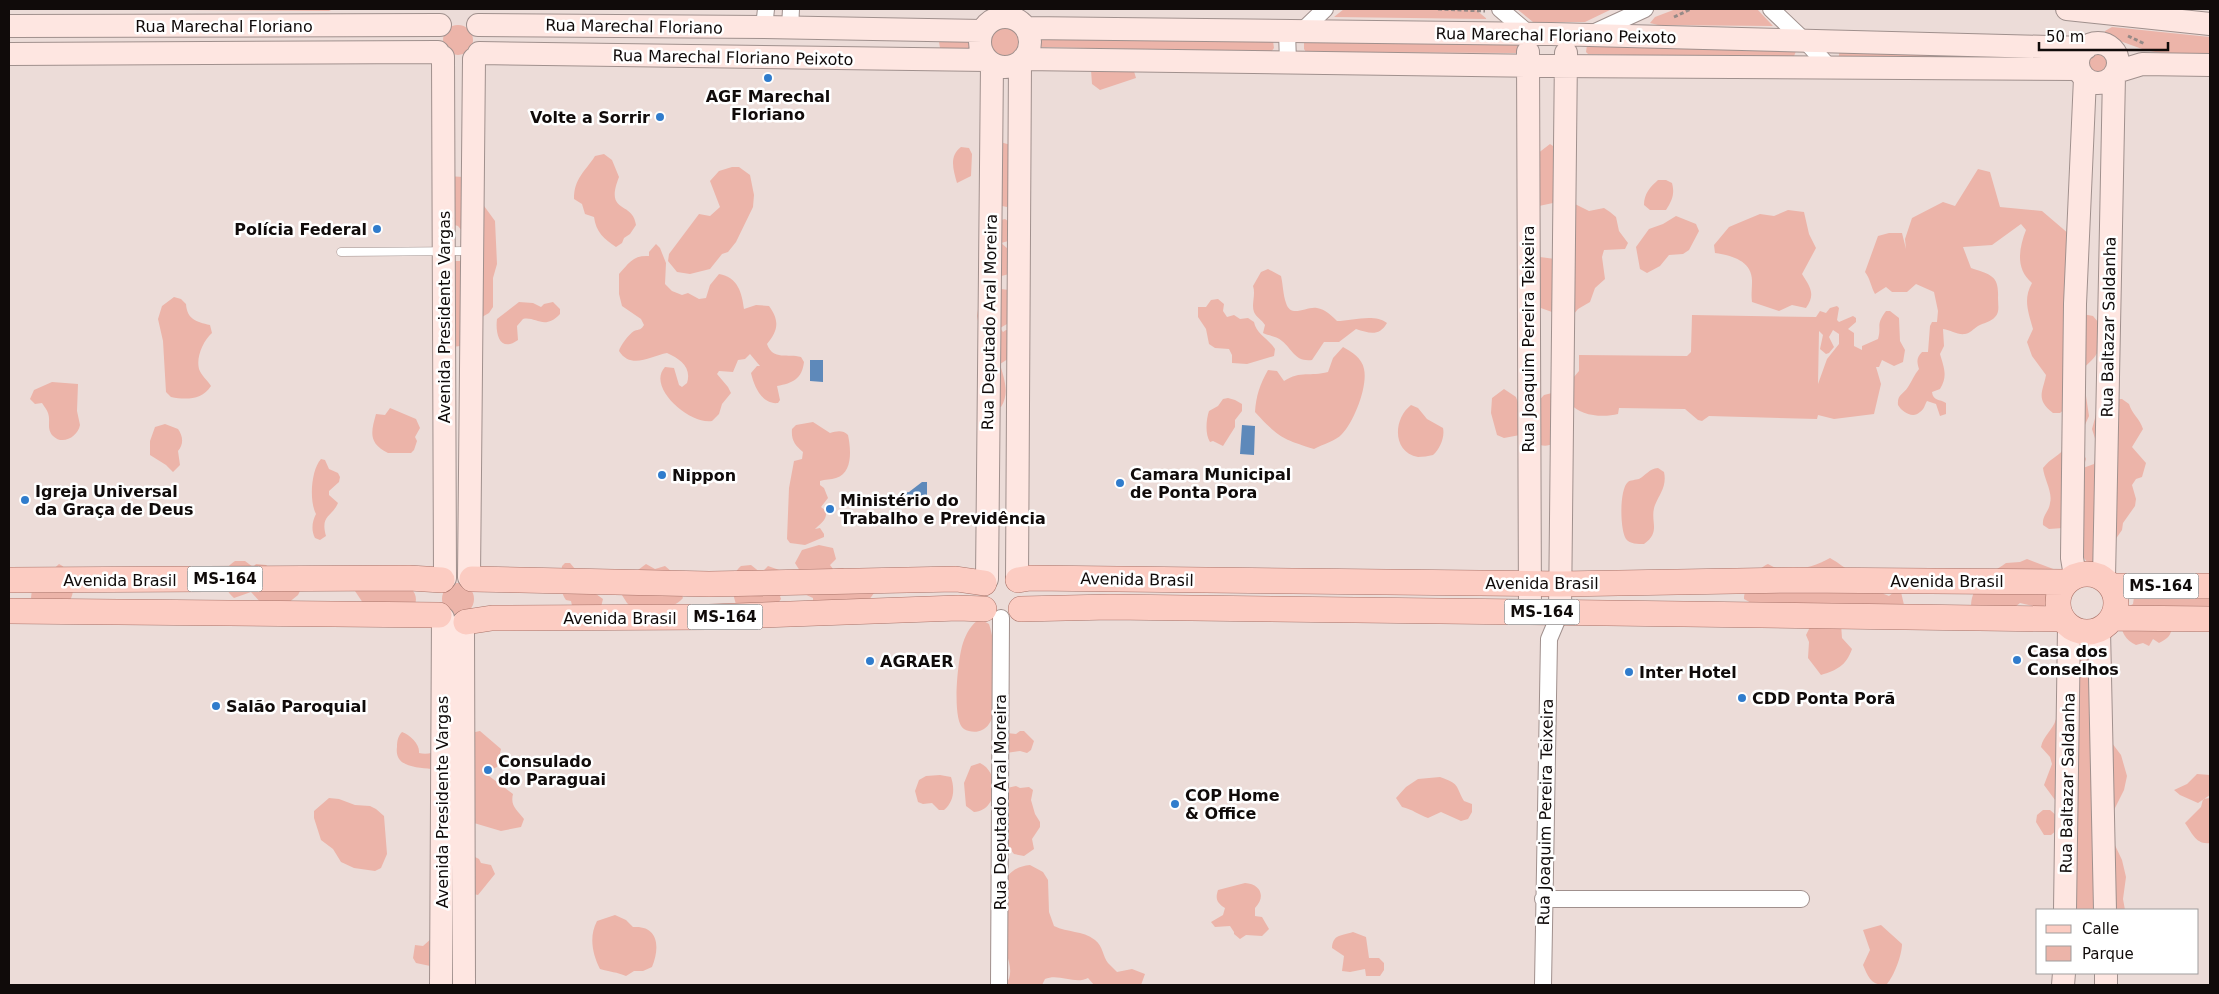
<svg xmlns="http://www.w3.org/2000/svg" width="2219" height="994" font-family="'DejaVu Sans',sans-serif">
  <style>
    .green { fill: #ecb4a9; fill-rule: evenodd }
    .water { fill: #5e89ba }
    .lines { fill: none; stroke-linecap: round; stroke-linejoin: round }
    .service-casing { stroke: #a0908d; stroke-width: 9 }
    .minor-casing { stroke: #a0908d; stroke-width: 18 }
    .secondary-casing { stroke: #a0908d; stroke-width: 24 }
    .primary-casing { stroke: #a87268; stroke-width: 26 }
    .path { stroke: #968a87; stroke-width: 3; stroke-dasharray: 4 2.5; stroke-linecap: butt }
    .service { stroke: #fff; stroke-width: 8 }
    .minor { stroke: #fff; stroke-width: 16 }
    .secondary { stroke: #fee6e1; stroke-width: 22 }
    .primary { stroke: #fcccc2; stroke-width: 25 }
    .poi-dot { fill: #307ccc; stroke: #fff; stroke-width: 2 }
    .labels { text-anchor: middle; stroke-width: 5; stroke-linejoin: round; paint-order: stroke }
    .shield { fill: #fff; stroke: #585454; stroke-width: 1 }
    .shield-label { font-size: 15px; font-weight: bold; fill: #100b0a }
    .street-label { font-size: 16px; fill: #100b0a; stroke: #fff }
    .poi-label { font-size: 16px; font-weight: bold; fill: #100b0a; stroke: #fff; text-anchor: start }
  </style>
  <rect width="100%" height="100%" fill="#ecdcd8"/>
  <!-- green -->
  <path class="green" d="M49,9H333L329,11Z
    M1344,9H1475L1487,19L1334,17Z
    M1517,9H1612L1585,22H1533Z
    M1676,9H1757L1773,26L1658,25L1650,23L1655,17Z
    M443 40a15 15 0 1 1 30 0a15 15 0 1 1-30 0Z
    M1004,26L1013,28L1020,40C1020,51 1013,57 1002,57L942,50L940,48L939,42L942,40H990L996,30Z
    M2112,27L2210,37V54L2161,53L2145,50L2106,36L2105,31Z
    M1039,39L1273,41L1274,48L1271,52L1042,47L1039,45Z
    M1304,42L1519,44V49L1516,53L1306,52L1304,49Z
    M1587,45L1796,51L1793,59L1588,54L1586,52Z
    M2086 63a13 13 0 1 1 26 0a13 13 0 1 1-26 0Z
    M1839,51L2063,58L1839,57Z
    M1133,68L1136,78L1100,90L1092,84L1091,70Z
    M1000,142L1011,145V200L1007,207L997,205Z
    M1550,144L1556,148L1557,197L1553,203L1539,206L1537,154Z
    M961,147L969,148L972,154L971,176L957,183C953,169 949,156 961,147Z
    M604,154L612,160L619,177C604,215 633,200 636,225L630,234L624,238L622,243L616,247C604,239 596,232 594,217L585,214L582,204L574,199C574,178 585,172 595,156Z
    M732,167H739L750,175L754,195L753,207L736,242L728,252L722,254L710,269L690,274L677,272L668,261L669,254L699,214L710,216L720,207L710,181L719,171Z
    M1978,169L1990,172L2000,207L2042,211L2083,246L2072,312L2093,316L2104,329C2101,350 2098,356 2082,369L2089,416L2084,427L2066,408L2060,413H2053C2035,399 2043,392 2046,375L2032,356L2027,342L2033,329C2028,311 2023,299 2032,283C2015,269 2019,248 2026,230L2021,224L1992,245L1963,247L1971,268C1992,275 1999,276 1998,298C1998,305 2000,312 1995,317C1991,322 1983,323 1978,326C1973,329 1971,333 1965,334C1957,335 1951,330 1943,329L1944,346L1940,354C1944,368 1948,376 1940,389L1932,392C1933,401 1940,399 1946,403V414L1940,416L1936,404L1927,401C1925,404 1924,410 1920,412C1913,419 1902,412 1898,405C1897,394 1903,395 1908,387C1912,381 1914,375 1919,369C1917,362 1916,358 1922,352H1928L1930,326L1932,322H1937L1938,311L1934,292L1916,284L1907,292H1892L1886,287L1875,294C1871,287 1870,278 1865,272L1878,236L1889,233H1902L1906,249L1905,239L1912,218L1943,202L1955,206Z
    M448,176L463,177L495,221L497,264L493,278V307L489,313L482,317L460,346L452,347L454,261H462V231L458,226L451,224Z
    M1658,180H1666L1672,183C1675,194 1672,201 1666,210H1650L1644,205C1644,194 1650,187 1658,180Z
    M1575,204L1589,211L1604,208L1610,212L1616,217L1619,231L1628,243L1625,249L1604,250L1602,257L1605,279L1595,288L1590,302L1578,309L1573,315L1552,312L1538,307L1535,263L1540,257L1555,259Z
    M1788,210L1804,212L1809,234L1816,248L1802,274C1810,287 1816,294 1806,308L1792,305L1779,311L1752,302C1751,295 1752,289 1752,282C1753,261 1731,255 1715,253L1714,245L1729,227L1736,224L1760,214L1774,216Z
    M1676,216L1696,224L1699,231L1689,250L1683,254L1669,255L1660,266L1647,273L1640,269L1636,247L1649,229L1663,224Z
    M1005,219L1008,221L1012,240L1001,243L1007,248L1009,274L994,278L1001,220Z
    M656,244L660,248L666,263L665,284L672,291L682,295L688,293L699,299L706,298L710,285L719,274C738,277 742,293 744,309L756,305L769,306C780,321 778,331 767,344C773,361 788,353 801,357L804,362C802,379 793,383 777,386L780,400L778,403C762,405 754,386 751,373L757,366H760L750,354L745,359L738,360L733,372L719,371L717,374L728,387L731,393L722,404L719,414L712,421C690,425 646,387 665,367L674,368L679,385L682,387L687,383C692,367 680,359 667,353C651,356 631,370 619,351C620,346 629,334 634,331C640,329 641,330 644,325L641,319L622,306L619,294V274C629,263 633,255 649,256V252Z
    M1268,269L1281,276C1283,284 1283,295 1286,303C1291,319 1306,306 1317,308C1325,309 1332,316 1337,321C1352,321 1374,313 1387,323C1379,337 1369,333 1356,329L1339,342H1324L1312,360C1295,362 1293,350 1282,341C1277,336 1269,336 1263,333L1265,325C1262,320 1256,317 1254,312C1251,304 1256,295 1253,286L1261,272Z
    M1001,289L1009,290V320L1007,324L1000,328L1003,332L1006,330L1010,331L1011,357L1000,364C1004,379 1010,393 1001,407H996L977,316L980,297Z
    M174,297L181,299L186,304C187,319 196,322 210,325L212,333C203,341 196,357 199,369C201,375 208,381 211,386C202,400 186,400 171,397L166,392L163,341L158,319L162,306Z
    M1218,299L1224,304L1223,311L1227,317L1234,315L1240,319L1248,318L1254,322C1256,334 1269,339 1275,349L1274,356L1247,364L1232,363V355L1229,349L1215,348L1209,344L1206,329L1198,317V307H1206L1211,300Z
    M519,302L533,303L541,307L544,304L553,302L560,309V314C544,331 536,316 523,319L517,326L518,340C500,353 495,334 497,319Z
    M1837,306L1839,308L1837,320L1839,322L1853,316L1856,318V322L1848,329L1854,333V346L1862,350V346L1878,339C1882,325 1875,326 1886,311H1890L1899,318L1900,341L1905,350L1903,362L1894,366L1882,360L1879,367H1876L1881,384L1874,414L1834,419L1818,415L1817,419L1709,416L1702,421L1698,420L1685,409L1619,408L1618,414C1603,418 1579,416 1570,403L1573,378L1579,371V355L1687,356L1691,352L1692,315L1816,317L1820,311L1826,313L1830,308ZM1833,330L1839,334V344L1827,359L1818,384L1819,331L1823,335L1820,349L1826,354L1829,353L1834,347L1829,337Z
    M1343,347C1352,352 1362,358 1364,369C1368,386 1354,422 1342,434C1336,441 1323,444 1314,449C1282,439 1278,437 1255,412C1256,396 1260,384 1268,370L1277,371L1284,381C1301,370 1310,377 1328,372L1333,358Z
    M52,382L78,384L77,411L80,425C78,436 63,446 53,436C46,428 51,422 48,413C47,410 44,406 42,403L35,404L30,399L34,390Z
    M1504,389L1516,397L1521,411L1534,406L1544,395L1552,393L1554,443C1542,450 1534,442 1525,434L1504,438L1497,435L1491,413L1492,398Z
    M1228,398L1235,400L1242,404V411L1235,420V427L1223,446L1213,441L1210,442C1205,434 1206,420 1209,411L1218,406L1223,399Z
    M2122,399L2129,404C2132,414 2140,419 2143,429L2132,447L2146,463L2142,477L2136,479L2132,485L2136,499L2135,506L2123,523L2122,530L2101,560L2088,563L2084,558L2071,551L2063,528L2049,529L2043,525C2042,515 2049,512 2050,503C2053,492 2044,479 2043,468C2051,458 2056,458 2063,450L2083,452L2086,459L2083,468L2094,464L2098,448L2092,429L2100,400Z
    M1411,405L1418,408L1427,419L1443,428C1445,437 1440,449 1433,455C1428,456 1423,457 1418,457C1392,452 1393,419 1411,405Z
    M390,408L416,419L420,428L415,437L417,441L414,450L411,453H388C368,443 371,432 376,414L385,415Z
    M813,422L830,433C837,431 843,430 848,435C851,449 853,473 836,478C831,480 825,479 820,481V485L824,488L828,498L821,507L826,511C827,520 821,523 815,529L820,528L824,534V537L805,545L790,543L787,539L789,488L794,461L802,459L803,452C795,445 791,440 792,429L796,425Z
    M165,424L178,429C183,436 184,444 178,451L180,465L173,472L166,465L150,455V441L155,427Z
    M321,459L325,460L329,469L338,473L340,477L339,482L329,491V495L338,503C332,517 320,515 326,536L320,540L315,538C311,530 312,522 316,514C309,501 311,470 321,459Z
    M1658,468L1664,472C1667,486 1660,493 1655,505C1649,521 1662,531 1644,544C1638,544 1630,544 1626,539C1620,531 1619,489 1628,482C1630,480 1636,480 1639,479C1646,475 1649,469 1658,468Z
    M819,545L833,548L836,559L830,565L833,569L843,568L874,593L869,600L813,605V598L802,593L800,571L795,563L802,550Z
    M1830,558C1839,563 1845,568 1853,574C1863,581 1877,583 1884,594L1889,596L1894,592H1901L1904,605L1841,624L1842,638L1852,649C1846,666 1837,670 1821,675L1808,658L1809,642L1806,635L1809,629L1810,621L1757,606L1744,599C1744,587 1756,569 1768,564C1785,575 1813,568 1830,558Z
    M2027,559L2056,570L2046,597L2047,604L2041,608L2020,603L2015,607L1972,612C1968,597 1979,579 1992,572C1998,568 2001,567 2006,563L2020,562Z
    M235,561H245L253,567L256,564L266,565L300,591L298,595L282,608L264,606L251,592L234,598C221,586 219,571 235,561Z
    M565,563H570L596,594L603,599L601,607L573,610L571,601L566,600C559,591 561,577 562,566Z
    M59,564C71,569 77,589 70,600L37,606L31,598L32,589Z
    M646,564L655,569L665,566L672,572L683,598C670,613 647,607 630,606L627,603L620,592L638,579V570Z
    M751,565L761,573L768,566L782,571L785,592L780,596L781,599L778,603L737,607C732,594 729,576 741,566Z
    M2210,579V611L2203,606L2145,607L2172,627C2171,636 2167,639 2159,643L2153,639L2149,646L2143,643L2136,645C2120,637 2119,624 2124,609L2133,604L2134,597Z
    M442 599a16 16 0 1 1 32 0a16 16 0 1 1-32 0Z
    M356,587L410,588C416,593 417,598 415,605L363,603L355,591Z
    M980,619L989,624C996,644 1006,720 982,730C977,733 969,732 964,729C951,721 958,657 963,643C966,634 971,624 980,619Z
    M2084,654L2099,655L2112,662L2110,693L2112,743L2121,755L2127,776L2124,790L2109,820L2113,841L2122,860L2126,877L2123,899L2125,910H2058L2057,830L2051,835H2044L2036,822L2037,815L2043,810H2050L2057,816L2058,804L2044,785L2052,764L2050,757L2041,747C2043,736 2053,730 2056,719C2058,711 2056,701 2057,690C2058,677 2070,665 2076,655Z
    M480,731L501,749L497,767L488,771L489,776L513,794C510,806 517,810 524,819L521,827L501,831L474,823L431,769C418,767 394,768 397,747C397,741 398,736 402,732C410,735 420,744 419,753C441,758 458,734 480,731Z
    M1020,731H1024L1034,741L1031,750L1027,753L1020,751L1006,753L1007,733L1016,734Z
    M980,763C1001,773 998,811 974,812L966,806L964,783L971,766Z
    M2197,774L2210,775V795L2198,803L2180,795L2174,790L2187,784Z
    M940,775L951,777C955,789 954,802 944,810H939L932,803L923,804L918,802L915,791L919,780L926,776Z
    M1440,777C1460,784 1455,785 1464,801L1472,804V812L1468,819L1461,821L1441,812L1428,818C1419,815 1412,809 1402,807L1396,798L1406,787L1418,779Z
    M1016,786L1020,788L1029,787L1033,790L1031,800L1035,814L1040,822V827L1032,839L1034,849L1024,856L1014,854L1005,843L1008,814L1006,813L1007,788Z
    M329,798L339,799L355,805L370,806L376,809L384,816L387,854L381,868L375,871L354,868L341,862L333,849L321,840L314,818V811Z
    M2210,798V843C2196,845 2192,833 2185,823L2201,807L2203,799Z
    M475,857L479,859L481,863L491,865L495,874L478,895L469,893Z
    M1030,865L1043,872L1048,880L1049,912L1054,926C1068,933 1082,930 1095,940C1103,946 1103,957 1108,963C1111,966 1114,969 1117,972L1132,969L1145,974L1141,985H1094L1088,978C1075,985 1059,973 1045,979L1042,985H1005C1017,972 1005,952 1001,938C1000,930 1001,922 1000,915C1000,892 1001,868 1030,865Z
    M1245,883C1261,884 1266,897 1255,908V916L1262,917L1269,929L1262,936L1246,935L1240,939L1234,934V932L1230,926L1215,927L1211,922L1223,915L1225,908C1217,903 1215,899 1218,890Z
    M615,915L626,920L633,927C659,925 660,948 652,967L643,971H634L626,976C617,972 610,972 600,969C592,953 589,936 597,921Z
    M1881,925L1902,944C1902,955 1894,976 1887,984C1872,987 1868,977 1863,965L1870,950L1863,930Z
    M1353,932L1366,937L1369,958H1379L1384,963V970L1380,976H1366L1365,969L1350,972L1342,971L1344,956L1332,948C1333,934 1341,936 1353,932Z
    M432,938L435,967L416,963L413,958L415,945L423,946Z"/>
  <!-- water -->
  <path class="water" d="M810,360H823V382L810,381Z
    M1242,425L1255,426L1254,455L1240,454Z
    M922,482H927V499L903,500V493L909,492Z"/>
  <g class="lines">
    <!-- service casing -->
    <g class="service-casing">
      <path id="service" d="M341,252L470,251"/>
    </g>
    <!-- minor casing -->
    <g class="minor-casing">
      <path id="minor" d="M1500,9L1528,33
        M1771,9L1809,45L1830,68
        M764,27L766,9
        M790,27L791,9
        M1287,31L1288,63
        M1302,31L1325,9
        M1595,32L1645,9
        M1543,899H1801
        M999,985L1001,618
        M1543,985L1549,639L1560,613"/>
    </g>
    <!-- secondary casing -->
    <g class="secondary-casing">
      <path id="secondary" d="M2067,9L2210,24
        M980 42a25 25 0 1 1 50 0a25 25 0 1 1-50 0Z
        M478,25L764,27L982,31
        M9,26L440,25
        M1026,28L1551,34L2086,48
        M2078 63a20 20 0 1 1 40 0a20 20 0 1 1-40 0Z
        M1528,52L1530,612
        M479,53L987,60
        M9,54L438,52
        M443,57L445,578
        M1023,59L1550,66L2079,69
        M2116,72L2142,64L2210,65
        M2075,576L2072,558L2075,304L2085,78
        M469,577L474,59
        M1017,578L1020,62
        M2104,578L2114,75
        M987,579L992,64
        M1560,613L1566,53
        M463,623L464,985
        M2099,630L2105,910
        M2065,910L2069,627
        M2106,973V985
        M441,985L443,618
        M2063,985L2064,973"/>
    </g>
    <!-- primary casing -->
    <g class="primary-casing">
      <path id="primary" d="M2058 603a29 29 0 1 1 58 0a29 29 0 1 1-58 0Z
        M472,579L709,584L956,579L984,583
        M9,580L409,578L442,580
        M1018,580L1030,578L1560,584L1793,580L2066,582
        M2111,586H2210
        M1021,609L1110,607L1530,612L2062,619
        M9,611L439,615
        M2112,618L2210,619
        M466,622L492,618L709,617L958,608L984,609"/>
    </g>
    <!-- path -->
    <path class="path" d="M1438,9L1485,11
      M1674,17L1691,9
      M2128,36L2145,44"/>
    <!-- service -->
    <use href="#service" class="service"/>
    <!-- minor -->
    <use href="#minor" class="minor"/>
    <!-- secondary -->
    <use href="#secondary" class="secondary"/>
    <!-- primary -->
    <use href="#primary" class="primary"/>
  </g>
  <!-- markers -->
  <g class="poi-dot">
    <circle cx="768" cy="78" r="5"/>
    <circle cx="660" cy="117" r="5"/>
    <circle cx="377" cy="229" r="5"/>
    <circle cx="662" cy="475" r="5"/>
    <circle cx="1120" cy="483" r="5"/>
    <circle cx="25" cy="500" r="5"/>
    <circle cx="830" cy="509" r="5"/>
    <circle cx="2017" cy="660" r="5"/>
    <circle cx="870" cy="661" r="5"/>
    <circle cx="1629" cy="672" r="5"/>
    <circle cx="1742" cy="698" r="5"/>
    <circle cx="216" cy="706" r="5"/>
    <circle cx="488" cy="770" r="5"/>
    <circle cx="1175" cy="804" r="5"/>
  </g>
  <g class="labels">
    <!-- shield labels -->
    <g class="shield">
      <rect x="187.5" y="566.5" width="75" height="25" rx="4"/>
      <rect x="2123.5" y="573.5" width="75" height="25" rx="4"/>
      <rect x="1504.5" y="599.5" width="75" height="25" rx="4"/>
      <rect x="687.5" y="604.5" width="75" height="25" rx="4"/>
    </g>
    <g class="shield-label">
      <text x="225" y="584">MS-164</text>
      <text x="2161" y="591">MS-164</text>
      <text x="1542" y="617">MS-164</text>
      <text x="725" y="622">MS-164</text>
    </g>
    <!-- street labels -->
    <g class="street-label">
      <text x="224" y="32">Rua Marechal Floriano</text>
      <text transform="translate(634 26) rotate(1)" y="6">Rua Marechal Floriano</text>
      <text transform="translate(1556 35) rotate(1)" y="6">Rua Marechal Floriano Peixoto</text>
      <text transform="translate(733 57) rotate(1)" y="6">Rua Marechal Floriano Peixoto</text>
      <text transform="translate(444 317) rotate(-90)" y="6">Avenida Presidente Vargas</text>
      <text transform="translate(989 322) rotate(-89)" y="6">Rua Deputado Aral Moreira</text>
      <text transform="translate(2108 327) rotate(-89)" y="6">Rua Baltazar Saldanha</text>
      <text transform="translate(1528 339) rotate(-90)" y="6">Rua Joaquim Pereira Teixeira</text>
      <text transform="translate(1137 579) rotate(1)" y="6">Avenida Brasil</text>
      <text x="120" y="586">Avenida Brasil</text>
      <text x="1947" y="587">Avenida Brasil</text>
      <text x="1542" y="589">Avenida Brasil</text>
      <text x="620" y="624">Avenida Brasil</text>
      <text transform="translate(2067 783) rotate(-89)" y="6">Rua Baltazar Saldanha</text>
      <text transform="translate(442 802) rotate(-90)" y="6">Avenida Presidente Vargas</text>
      <text transform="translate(1000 802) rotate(-90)" y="6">Rua Deputado Aral Moreira</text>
      <text transform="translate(1545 812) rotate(-89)" y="6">Rua Joaquim Pereira Teixeira</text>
    </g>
    <!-- poi labels -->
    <g class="poi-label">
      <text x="768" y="102" text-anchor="middle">AGF Marechal<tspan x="768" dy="18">Floriano</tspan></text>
      <text x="650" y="123" text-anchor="end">Volte a Sorrir</text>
      <text x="367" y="235" text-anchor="end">Polícia Federal</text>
      <text x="1130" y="480">Camara Municipal<tspan x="1130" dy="18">de Ponta Pora</tspan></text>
      <text x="672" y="481">Nippon</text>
      <text x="35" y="497">Igreja Universal<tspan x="35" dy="18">da Graça de Deus</tspan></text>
      <text x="840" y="506">Ministério do<tspan x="840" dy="18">Trabalho e Previdência</tspan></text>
      <text x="2027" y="657">Casa dos<tspan x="2027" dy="18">Conselhos</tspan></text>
      <text x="880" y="667">AGRAER</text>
      <text x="1639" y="678">Inter Hotel</text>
      <text x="1752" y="704">CDD Ponta Porã</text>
      <text x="226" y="712">Salão Paroquial</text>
      <text x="498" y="767">Consulado<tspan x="498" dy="18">do Paraguai</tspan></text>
      <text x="1185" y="801">COP Home<tspan x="1185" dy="18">&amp; Office</tspan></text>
    </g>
  </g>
  <!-- border -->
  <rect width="2219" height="994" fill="none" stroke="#100b0a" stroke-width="20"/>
  <!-- legend -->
  <rect x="2036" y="909" width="162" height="65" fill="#ffffff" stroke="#9f9d9d"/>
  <rect x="2046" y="925" width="25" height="8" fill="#fcccc2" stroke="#9f9d9d"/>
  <text x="2082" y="934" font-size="15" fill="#100b0a">Calle</text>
  <rect x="2046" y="946" width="25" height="15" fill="#ecb4a9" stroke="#9f9d9d"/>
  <text x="2082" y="959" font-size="15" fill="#100b0a">Parque</text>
  <!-- scale -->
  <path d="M2039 42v8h129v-8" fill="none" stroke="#100b0a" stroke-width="2.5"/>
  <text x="2046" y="42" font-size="15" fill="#100b0a" stroke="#ffffff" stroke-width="4" paint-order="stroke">50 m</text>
</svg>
